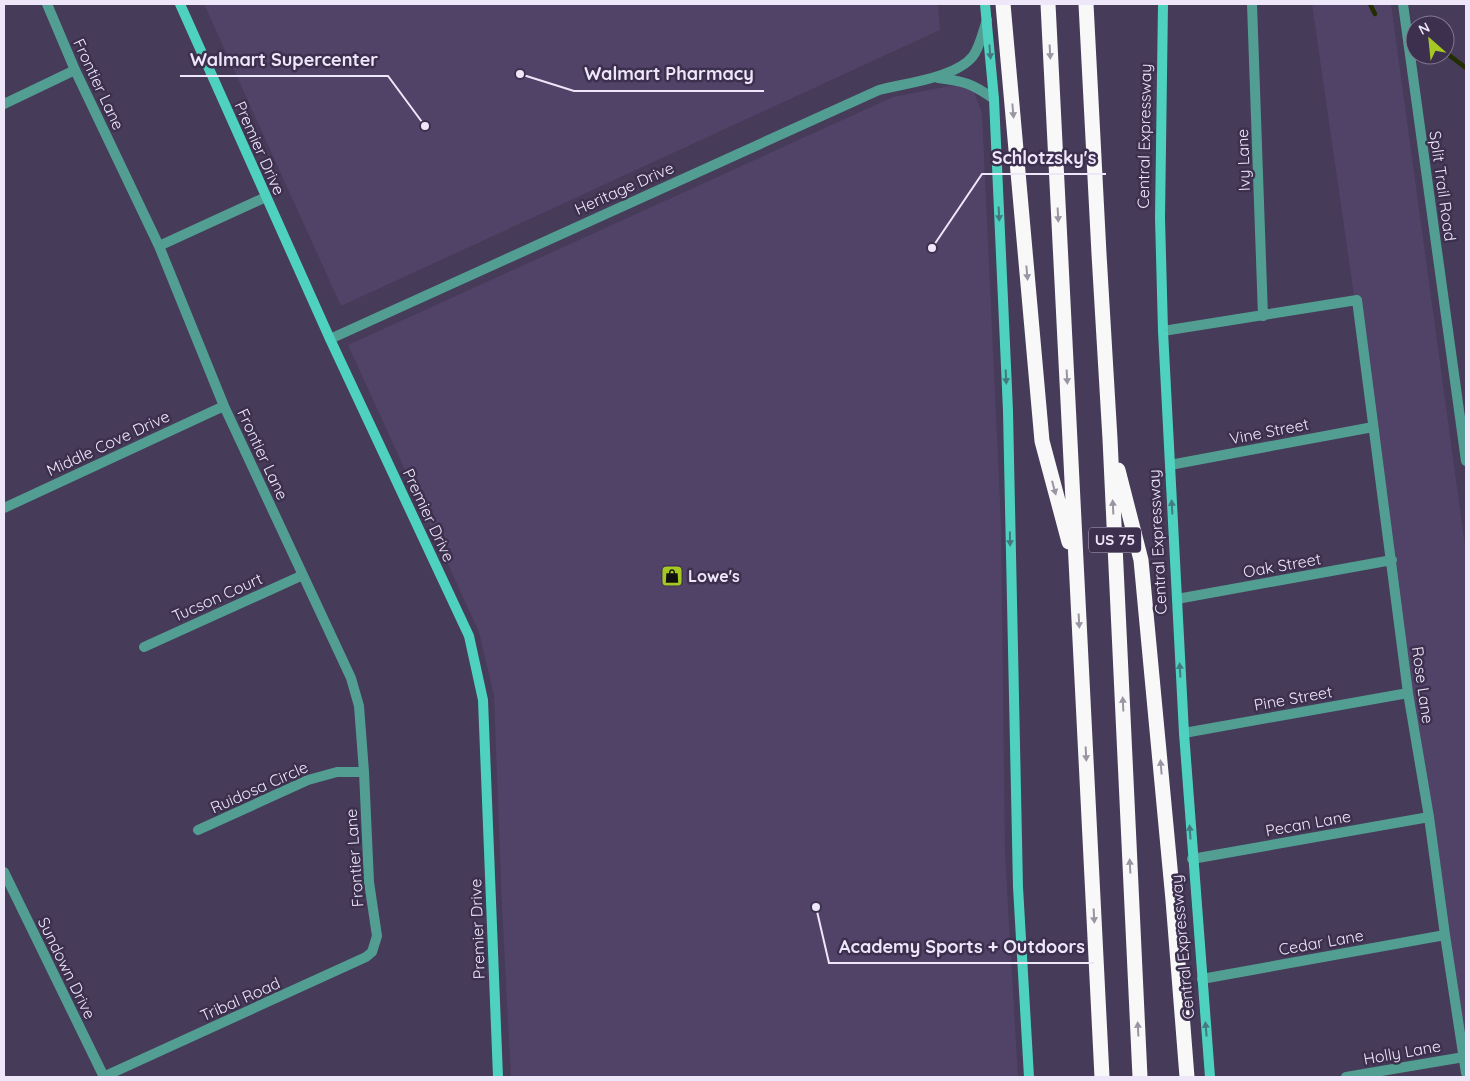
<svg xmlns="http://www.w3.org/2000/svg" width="1470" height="1081" font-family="Quicksand,sans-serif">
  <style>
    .built { fill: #514267 }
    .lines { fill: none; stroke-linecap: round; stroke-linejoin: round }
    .stream { stroke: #222d00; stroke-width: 4.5 }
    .street { stroke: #539e92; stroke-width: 10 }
    .secondary { stroke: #4ed2bf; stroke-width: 10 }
    .highway { stroke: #f8f8f8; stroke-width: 15 }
    .oneway { fill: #447981 }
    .oneway2 { fill: #9a94a3 }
    .labels { text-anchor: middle; stroke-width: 5; stroke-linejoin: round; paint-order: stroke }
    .shield { fill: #3c304e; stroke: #b9b0c6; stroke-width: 1 }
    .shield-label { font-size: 15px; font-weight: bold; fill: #eee7fa }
    .street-label { font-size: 16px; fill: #eee7fa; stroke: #3c304e }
    .poi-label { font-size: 16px; font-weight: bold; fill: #eee7fa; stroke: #3c304e; text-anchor: start }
    .leader { fill: none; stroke: #eee7fa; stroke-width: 2 }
    .callout-dot { fill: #eee7fa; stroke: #3c304e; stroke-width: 2 }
    .callout-label { font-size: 18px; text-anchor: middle; font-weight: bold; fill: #eee7fa; stroke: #3c304e; stroke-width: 5; stroke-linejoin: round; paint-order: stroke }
  </style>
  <rect width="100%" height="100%" fill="#463b59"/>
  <!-- built -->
  <path class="built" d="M204,4H938L940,30L341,306Z
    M1312,4H1391L1466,553V1073Z
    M955,85L974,92L982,113L1001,523L1005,855L1018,1077H511L502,909L494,696L479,632L348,345L893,97Z"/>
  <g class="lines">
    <!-- stream -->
    <path class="stream" d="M1370,4L1375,14
      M1445,52L1466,68"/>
    <!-- street -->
    <path class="street" d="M47,4L75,70L159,246L224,406L351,678L359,706L364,772L369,882L377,936L372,952L366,957L103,1077
      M1252,4L1263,316
      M1403,4L1466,461
      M938,78C964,81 973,84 994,99
      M4,104L75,70
      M159,246L266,197
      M1163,331L1357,300L1408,693L1429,817L1445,935L1466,1073
      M330,339L879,90C905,83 956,78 973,56C980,47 983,31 987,20
      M1170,465L1373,427
      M4,508L224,406
      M1177,599L1392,560
      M144,647L303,575
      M1184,733L1408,693
      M198,830L308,780L337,772H364
      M1192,859L1429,817
      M4,872L104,1077
      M1202,979L1445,935
      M1346,1077L1464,1057"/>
    <!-- secondary -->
    <path class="secondary" d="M180,4L330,339L469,636L483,700L498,1077
      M985,4L994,99L1008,411L1018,887L1029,1077
      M1163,4L1160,218L1163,331L1184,733L1210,1077"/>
    <!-- highway -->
    <path class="highway" d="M1003,4L1042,441L1069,542
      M1048,4L1102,1077
      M1086,4L1099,254L1110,439L1140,1077
      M1118,470L1141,560L1173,900L1187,1077"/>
  </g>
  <!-- one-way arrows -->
  <defs><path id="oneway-solid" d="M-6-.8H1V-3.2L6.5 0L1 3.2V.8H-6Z" transform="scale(1.25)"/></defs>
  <g class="oneway">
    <use href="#oneway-solid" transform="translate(990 52) rotate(85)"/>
    <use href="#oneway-solid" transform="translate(999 214) rotate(87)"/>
    <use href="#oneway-solid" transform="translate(1006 377) rotate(87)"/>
    <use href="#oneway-solid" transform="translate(1172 507) rotate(-93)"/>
    <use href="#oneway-solid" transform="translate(1010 539) rotate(89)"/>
    <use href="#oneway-solid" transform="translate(1180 670) rotate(-93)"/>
    <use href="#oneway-solid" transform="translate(1190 832) rotate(-94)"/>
    <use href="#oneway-solid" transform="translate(1206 1029) rotate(-95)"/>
  </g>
  <g class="oneway2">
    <use href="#oneway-solid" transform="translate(1050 52) rotate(87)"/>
    <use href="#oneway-solid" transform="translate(1013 111) rotate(85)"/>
    <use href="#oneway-solid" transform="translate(1058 215) rotate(87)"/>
    <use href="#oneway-solid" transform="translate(1027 273) rotate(85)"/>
    <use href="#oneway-solid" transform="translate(1067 377) rotate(87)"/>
    <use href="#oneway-solid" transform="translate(1054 488) rotate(75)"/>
    <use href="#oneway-solid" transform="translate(1113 507) rotate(-93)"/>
    <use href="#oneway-solid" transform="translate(1079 621) rotate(87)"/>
    <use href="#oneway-solid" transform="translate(1123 704) rotate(-93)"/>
    <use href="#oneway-solid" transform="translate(1086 754) rotate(87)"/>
    <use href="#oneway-solid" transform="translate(1161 767) rotate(-95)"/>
    <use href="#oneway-solid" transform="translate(1130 866) rotate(-93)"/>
    <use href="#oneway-solid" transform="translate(1094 916) rotate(87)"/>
    <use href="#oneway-solid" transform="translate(1138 1029) rotate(-93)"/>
  </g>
  <!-- icons -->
  <defs>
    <g id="shop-square" transform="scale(1.125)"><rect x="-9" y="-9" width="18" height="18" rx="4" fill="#a5c823" stroke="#3c304e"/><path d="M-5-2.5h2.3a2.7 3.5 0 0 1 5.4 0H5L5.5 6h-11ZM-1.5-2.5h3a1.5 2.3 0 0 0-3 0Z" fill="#111"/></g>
  </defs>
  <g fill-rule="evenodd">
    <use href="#shop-square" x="672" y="576"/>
  </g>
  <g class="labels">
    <!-- shield labels -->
    <rect class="shield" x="1089" y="527.5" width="52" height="25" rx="4"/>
    <g class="shield-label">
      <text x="1115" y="545">US 75</text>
    </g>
    <!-- street labels -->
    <g class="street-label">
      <text transform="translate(99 84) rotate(65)" y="6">Frontier Lane</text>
      <text transform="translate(1144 136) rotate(-89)" y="6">Central Expressway</text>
      <text transform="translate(260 148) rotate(66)" y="6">Premier Drive</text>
      <text transform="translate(1243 160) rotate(-92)" y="6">Ivy Lane</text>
      <text transform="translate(1443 186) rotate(82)" y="6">Split Trail Road</text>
      <text transform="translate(624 188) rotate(-24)" y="6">Heritage Drive</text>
      <text transform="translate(1269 431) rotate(-11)" y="6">Vine Street</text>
      <text transform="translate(108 443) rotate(-25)" y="6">Middle Cove Drive</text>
      <text transform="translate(263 454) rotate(65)" y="6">Frontier Lane</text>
      <text transform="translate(429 515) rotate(65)" y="6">Premier Drive</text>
      <text transform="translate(1157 542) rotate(-93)" y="6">Central Expressway</text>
      <text transform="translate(1282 565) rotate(-10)" y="6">Oak Street</text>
      <text transform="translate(217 597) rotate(-24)" y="6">Tucson Court</text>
      <text transform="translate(1423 685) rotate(82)" y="6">Rose Lane</text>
      <text transform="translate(1293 698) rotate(-10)" y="6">Pine Street</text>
      <text transform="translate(259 787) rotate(-24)" y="6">Ruidosa Circle</text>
      <text transform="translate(1308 823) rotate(-10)" y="6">Pecan Lane</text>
      <text transform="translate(354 858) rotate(-94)" y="6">Frontier Lane</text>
      <text transform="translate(477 929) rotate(-92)" y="6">Premier Drive</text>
      <text transform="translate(1321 942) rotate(-10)" y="6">Cedar Lane</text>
      <text transform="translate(1182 947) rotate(-95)" y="6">Central Expressway</text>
      <text transform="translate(67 968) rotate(64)" y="6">Sundown Drive</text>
      <text transform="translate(240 999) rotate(-24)" y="6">Tribal Road</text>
      <text transform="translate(1402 1052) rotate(-10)" y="6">Holly Lane</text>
    </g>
    <!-- poi labels -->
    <g class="poi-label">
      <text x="688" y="582">Lowe's</text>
    </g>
  </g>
  <!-- callouts -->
  <path class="leader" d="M425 126L388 76H180M520 74L574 91H764M932 248L982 174H1106M816 907L829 963H1094"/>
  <g class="callout-dot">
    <circle cx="425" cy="126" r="5"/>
    <circle cx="520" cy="74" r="5"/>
    <circle cx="932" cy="248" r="5"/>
    <circle cx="816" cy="907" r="5"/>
  </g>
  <g class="callout-label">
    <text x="284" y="66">Walmart Supercenter</text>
    <text x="669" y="80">Walmart Pharmacy</text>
    <text x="1044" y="164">Schlotzsky's</text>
    <text x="962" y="953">Academy Sports + Outdoors</text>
  </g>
  <!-- border -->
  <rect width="1470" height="1081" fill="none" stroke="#eee7fa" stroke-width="10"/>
  <!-- north arrow -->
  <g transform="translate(1430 40) rotate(333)"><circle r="24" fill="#3c304e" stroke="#837993"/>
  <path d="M0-4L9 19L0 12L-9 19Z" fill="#a5c823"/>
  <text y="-8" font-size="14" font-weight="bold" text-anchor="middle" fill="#eee7fa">N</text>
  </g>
</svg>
